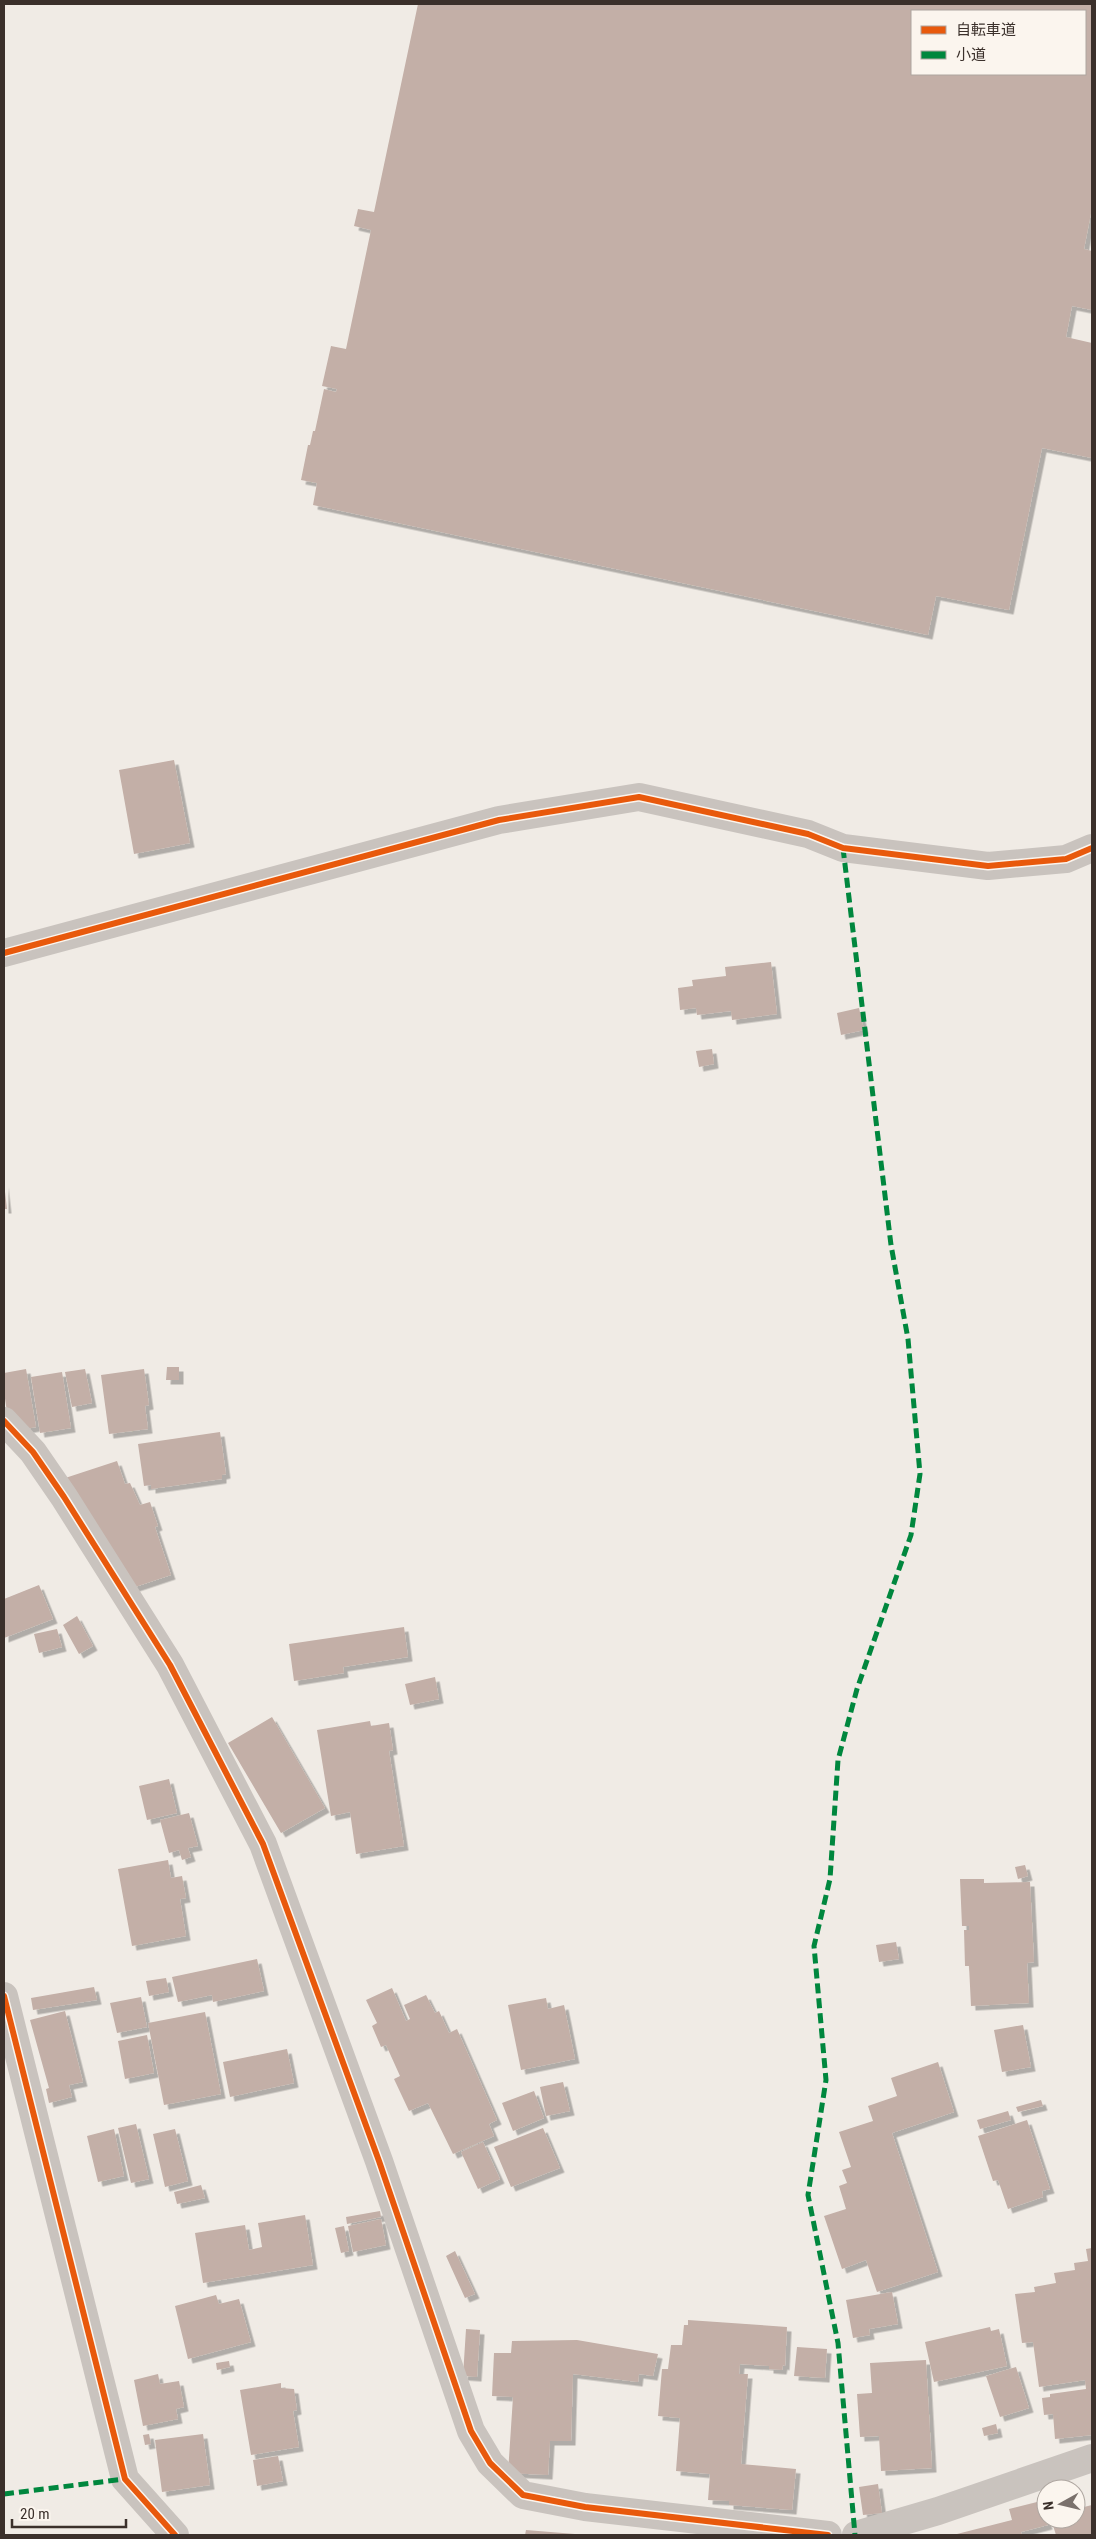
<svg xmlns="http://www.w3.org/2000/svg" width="1096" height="2539" font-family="'Roboto Condensed','Noto Sans JP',sans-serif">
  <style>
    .building { fill: #c3afa7; fill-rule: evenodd; filter: url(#shadow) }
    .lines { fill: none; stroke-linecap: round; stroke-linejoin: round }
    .minor { stroke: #c9c3be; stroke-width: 28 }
    .quiet { stroke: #00873e; stroke-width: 5; stroke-dasharray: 10 5; stroke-linecap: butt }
    .cycleway-casing { stroke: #fbf5ee; stroke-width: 9 }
    .cycleway { stroke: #e8590c; stroke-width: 6 }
  </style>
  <defs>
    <filter id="shadow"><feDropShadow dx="4.5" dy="4.5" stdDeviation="0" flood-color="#0004"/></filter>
  </defs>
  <rect width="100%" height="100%" fill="#f0ebe5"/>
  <!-- building -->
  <path class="building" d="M418,4H1092V208L1084,249L1092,251V310L1072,306L1066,337L1092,343V458L1042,448L1009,610L936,596L928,635L313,505L317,483L301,480L308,445H310L313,431H315L324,389L336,392L337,389L322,386L331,346L346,349L371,230L354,226L358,209L374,212ZM912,11H1085V74H912Z
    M174,760L190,843L134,854L119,770Z
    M771,962L777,1014L732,1020L731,1011L697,1015L696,1008L680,1010L678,988L693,986L692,980L726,976L725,967Z
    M859,1008L864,1030L841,1035L837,1013Z
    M712,1049L714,1064L699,1067L696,1051Z
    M4,1183L7,1209H4Z
    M167,1367H179V1380H166Z
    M26,1369L36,1427L10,1432L4,1392V1373Z
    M85,1369L92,1403L72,1407L65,1372Z
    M144,1369L149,1405L145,1406L148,1429L109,1434L101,1375Z
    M62,1372L71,1428L40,1433L31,1377Z
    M220,1432L226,1474L222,1475V1479L151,1489V1485L144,1486L138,1444Z
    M117,1461L125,1484L130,1483L140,1505L150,1502L158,1526L155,1527L171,1575L114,1594L53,1482Z
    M39,1585L53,1619L4,1638V1599Z
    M77,1616L93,1646L79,1654L63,1625Z
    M404,1627L408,1657L343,1667L344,1673L294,1681L289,1644Z
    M57,1629L62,1647L39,1653L34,1634Z
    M435,1677L439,1699L410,1705L405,1684Z
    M272,1717L325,1808L281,1833L228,1743Z
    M370,1721L371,1726L389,1723L393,1750L389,1751L404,1846L356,1854L350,1812L331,1816L317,1730Z
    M169,1779L177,1813L147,1820L139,1786Z
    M189,1813L198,1846L188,1848L191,1857L182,1860L179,1850L169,1853L160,1820Z
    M168,1860L171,1878L182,1876L186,1898L180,1899L186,1936L132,1946L118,1869Z
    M1025,1865L1028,1876L1018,1879L1015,1867Z
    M960,1879H984V1883L1030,1882L1034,1962L1027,1963L1029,2003L971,2006L969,1966H965L964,1930H969V1926H962Z
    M896,1942L899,1959L879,1962L876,1945Z
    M257,1959L264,1991L213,2002L212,1995L178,2002L172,1977Z
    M166,1978L169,1992L149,1996L146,1981Z
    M94,1987L97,2000L33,2010L31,1998Z
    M392,1988L406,2021L410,2019L404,2005L426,1995L435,2013L439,2011L449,2033L457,2029L497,2120L489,2124L494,2136L453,2154L428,2103L409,2111L394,2079L400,2076L386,2045L381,2047L372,2026L377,2023L366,2000Z
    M141,1997L147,2027L117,2033L110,2003Z
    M546,1998L548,2009L564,2005L575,2059L521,2070L508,2005Z
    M65,2011L83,2082L69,2085L72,2097L49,2103L46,2089L49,2088L30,2020Z
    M205,2012L221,2094L164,2105L148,2023Z
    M1023,2025L1031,2067L1002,2072L994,2030Z
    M147,2035L154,2073L125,2079L118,2041Z
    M287,2049L294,2083L230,2097L223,2062Z
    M938,2062L954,2112L892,2133L938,2272L877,2292L866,2260L842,2269L824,2216L846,2209L839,2186L847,2183L842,2170L851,2167L839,2132L873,2121L868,2106L897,2096L891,2078Z
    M563,2082L570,2111L546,2116L540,2087Z
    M534,2091L544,2118L513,2131L502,2103Z
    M1041,2100L1043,2106L1018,2112L1016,2107Z
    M1008,2111L1011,2120L980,2129L977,2120Z
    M1027,2120L1050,2189L1042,2191L1043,2197L1008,2209L998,2180L993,2181L978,2136Z
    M136,2124L149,2179L131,2183L118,2128Z
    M543,2128L560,2168L511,2187L494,2147Z
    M114,2129L124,2176L98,2182L87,2136Z
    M175,2129L188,2181L165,2187L153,2134Z
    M483,2142L500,2179L478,2189L461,2152Z
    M201,2185L205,2198L177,2204L174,2192Z
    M380,2211L381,2217L347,2224L346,2217Z
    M305,2215L313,2265L203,2283L195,2233L245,2225L249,2250L262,2247L258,2223Z
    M381,2219L386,2245L353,2252L348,2226Z
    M344,2226L349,2251L341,2253L335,2228Z
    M1092,2248V2435L1055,2439L1053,2414L1044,2415L1042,2398L1050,2397V2394L1086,2389L1085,2380L1039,2387L1033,2342L1022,2343L1015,2294L1035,2292L1034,2287L1056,2283L1054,2273L1075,2270L1074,2263L1088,2261L1086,2249Z
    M455,2251L475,2294L465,2298L446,2256Z
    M892,2292L898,2324L869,2329L870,2335L853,2338L846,2300Z
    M216,2295L219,2304L239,2299L251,2342L188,2359L175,2306Z
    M688,2320L787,2327L785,2366L783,2365L782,2370L769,2369V2366L740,2364L739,2374H748L741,2464L796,2469L792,2510L729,2505V2501L708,2500L710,2474L676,2471L680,2418L658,2416L662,2369H668L671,2345H682L684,2325H688Z
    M990,2327L991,2331L999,2329L1007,2366L934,2382L925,2342Z
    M466,2329L480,2330L477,2377L463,2376Z
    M577,2340L658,2354L653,2376L639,2374L638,2382L573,2374L571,2441H550L548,2475L508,2473L513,2397L492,2396L494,2353H511L512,2341Z
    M797,2347L827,2349L825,2378L794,2376Z
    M926,2360L932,2468L881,2471L879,2436L860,2437L857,2394L872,2393L870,2363Z
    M229,2361L230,2367L217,2370L216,2363Z
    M1016,2367L1029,2408L1000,2417L986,2376Z
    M158,2374L160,2384L179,2381L184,2407L176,2409L178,2419L143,2426L134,2380Z
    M281,2383V2388L294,2389L297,2410L293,2411L299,2447L251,2455L240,2390Z
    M996,2424L998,2433L984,2436L982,2428Z
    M149,2434L151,2444L145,2445L143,2435Z
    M203,2434L210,2485L162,2492L155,2440Z
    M278,2456L283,2481L257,2486L253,2460Z
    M878,2484L882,2513L863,2515L859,2487Z
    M1041,2501L1048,2525L1021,2532L1022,2535H953L1012,2520L1009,2509Z
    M1092,2505V2535H1056L1051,2519H1076V2509Z
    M526,2530L575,2534V2535H525Z"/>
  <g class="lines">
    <!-- minor -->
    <path class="minor" d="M4,953L499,820L639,797L808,834L843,848L988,866L1066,859L1092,848
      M4,1421L33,1452L64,1497L170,1665L263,1844L379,2161L471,2431L490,2463L523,2495L585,2507L828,2535
      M4,1996L125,2479L175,2535
      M856,2535L938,2511L1092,2458"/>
    <!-- quiet -->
    <path class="quiet" d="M843,848L891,1245L908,1339L920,1474L911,1535L857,1689L838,1760L830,1879L814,1946L826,2080L808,2195L838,2343L855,2535
      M4,2494L125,2479"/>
    <!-- cycleway casing -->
    <g class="cycleway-casing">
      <path id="cycleway" d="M4,953L499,820L639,797L808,834L843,848L988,866L1066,859L1092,848
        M4,1421L33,1452L64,1497L170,1665L263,1844L379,2161L471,2431L490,2463L523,2495L585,2507L828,2535
        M4,1996L125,2479L175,2535"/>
    </g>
    <!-- cycleway -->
    <use href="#cycleway" class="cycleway"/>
  </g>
  <!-- border -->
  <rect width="1096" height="2539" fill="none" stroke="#3b302b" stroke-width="10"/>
  <!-- legend -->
  <rect x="911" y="10" width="175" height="65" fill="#fbf5ee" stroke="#aea6a0"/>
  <rect x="921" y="26" width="25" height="8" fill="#e8590c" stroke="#aea6a0"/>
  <text x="956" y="35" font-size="15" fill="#3b302b">自転車道</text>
  <rect x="921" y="51" width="25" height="8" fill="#00873e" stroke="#aea6a0"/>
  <text x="956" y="60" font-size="15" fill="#3b302b">小道</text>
  <!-- north arrow -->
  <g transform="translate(1061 2504) rotate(262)"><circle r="24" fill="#fbf5ee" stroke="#aea6a0"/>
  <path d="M0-4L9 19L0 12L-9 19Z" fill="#7a716c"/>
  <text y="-8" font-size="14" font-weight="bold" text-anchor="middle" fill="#3b302b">N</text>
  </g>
  <!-- scale -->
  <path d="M12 2519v8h114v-8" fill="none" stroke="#3b302b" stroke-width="2.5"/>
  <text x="20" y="2519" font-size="15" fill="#3b302b" stroke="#fbf5ee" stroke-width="4" paint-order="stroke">20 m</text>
</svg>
